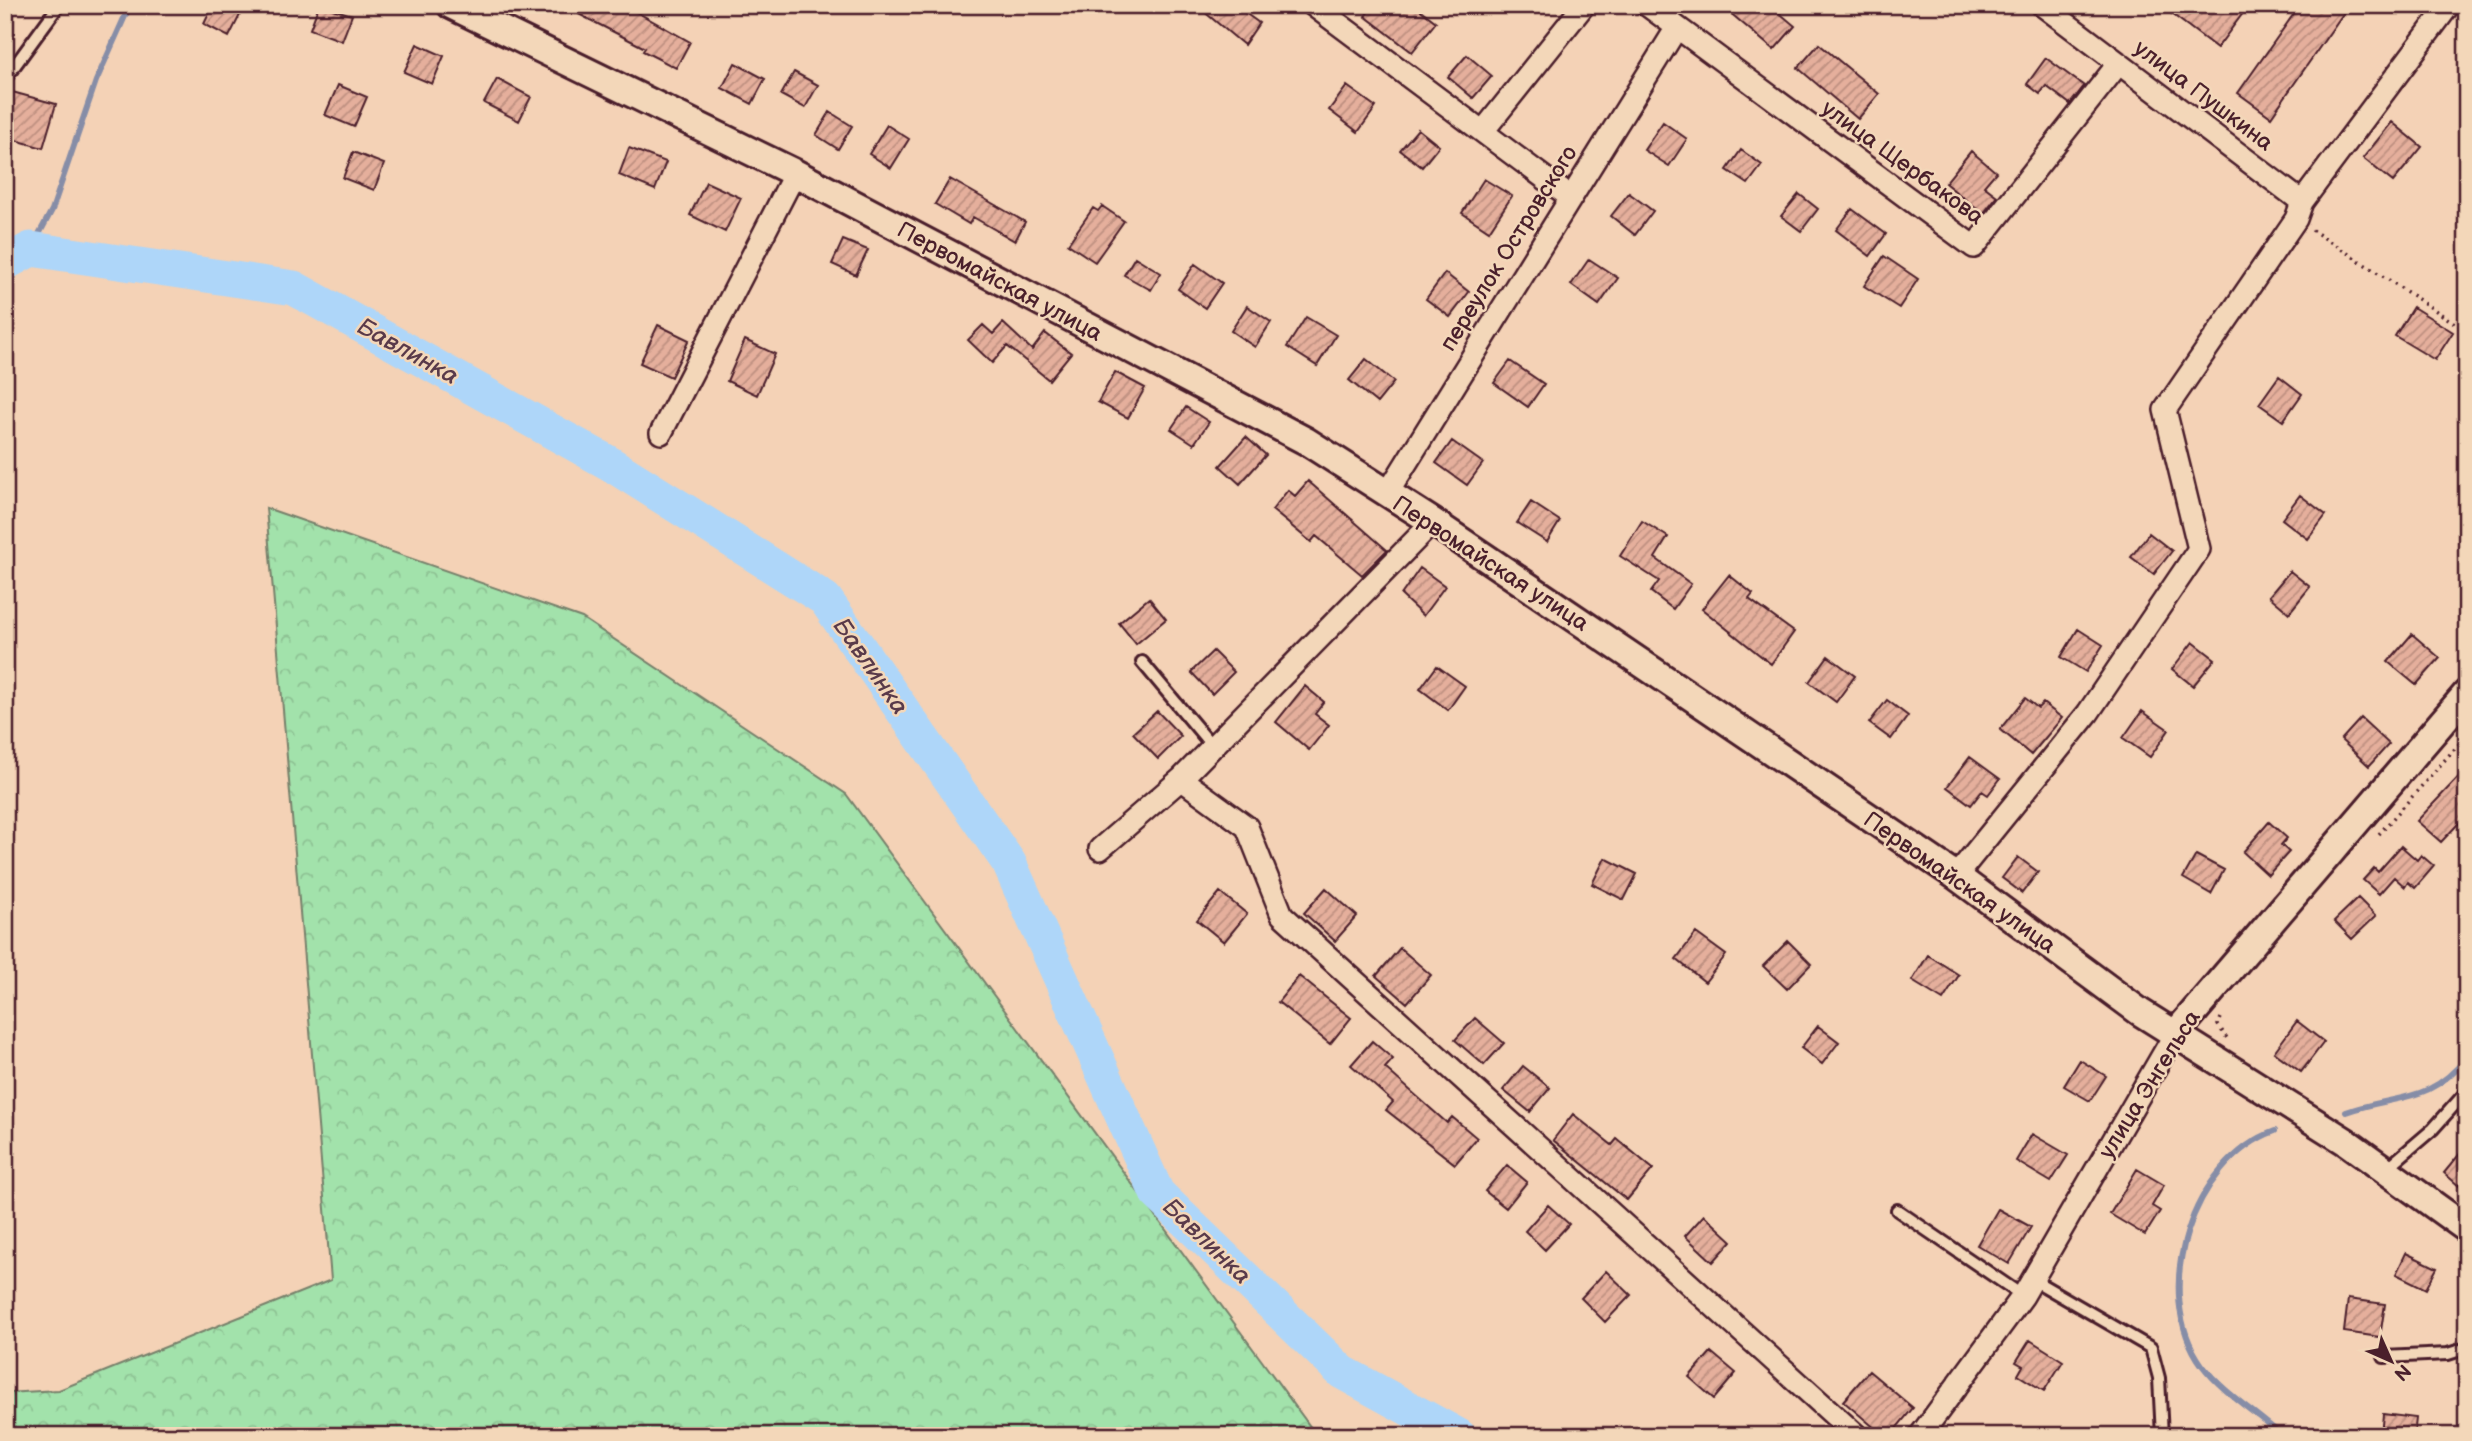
<svg xmlns="http://www.w3.org/2000/svg" width="2472" height="1441" font-family="'Balsamiq Sans',sans-serif">
  <style>
    .forest { fill: url(#forest-crowns); stroke: #76806b; stroke-width: 2 }
    .lines { fill: none; stroke-linecap: round; stroke-linejoin: round }
    .stream { stroke: #868da7; stroke-width: 6 }
    .river { stroke: #aed6f9; stroke-width: 35 }
    .building { fill: url(#building-hatch); stroke: #4a1f2b; stroke-width: 2 }
    .service-casing { stroke: #4a1f2b; stroke-width: 16 }
    .minor-casing { stroke: #4a1f2b; stroke-width: 26 }
    .tertiary-casing { stroke: #4a1f2b; stroke-width: 32 }
    .path { stroke: #4a1f2b; stroke-width: 3.5; stroke-dasharray: 2 5; stroke-linecap: butt }
    .service { stroke: #f3d7b9; stroke-width: 10 }
    .minor { stroke: #f3d7b9; stroke-width: 21 }
    .tertiary { stroke: #f3d7b9; stroke-width: 26 }
    .labels { text-anchor: middle; stroke-width: 5; stroke-linejoin: round; paint-order: stroke }
    .street-label { font-size: 23px; fill: #4a1f2b; stroke: #f3d7b9 }
    .water-label { font-size: 24px; font-style: italic; fill: #593a4a; stroke: #f3d7b9 }
  </style>
  <defs>
    <pattern id="forest-crowns" width="20" height="18" patternUnits="userSpaceOnUse" patternTransform="scale(1.75)"><rect width="20" height="18" fill="#a2e2ab"/><path d="M2 6a3 3 0 1 1 6 0M12 15a3 3 0 1 1 6 0" fill="none" stroke="#8dc193"/></pattern>
    <pattern id="building-hatch" width="6" height="6" patternUnits="userSpaceOnUse" patternTransform="scale(1.75)"><rect width="6" height="6" fill="#e5af9c"/><path d="M-1 1l2-2M0 6l6-6M5 7l2-2" fill="none" stroke="#bc8e7f"/></pattern>
  </defs>
  <rect width="100%" height="100%" fill="#f4d2b6"/>
  <filter id="ink" filterUnits="userSpaceOnUse"><feTurbulence type="fractalNoise" baseFrequency=".0143" numOctaves="2"/><feDisplacementMap in="SourceGraphic" scale="14" xChannelSelector="R" yChannelSelector="G"/><feConvolveMatrix kernelMatrix="1 2 1 2 8 2 1 2 1" color-interpolation-filters="sRGB"/></filter>
  <g filter="url(#ink)">
    <!-- forest -->
    <path class="forest" d="M266,508L582,618L846,794L1317,1436H5V1393L59,1390L331,1280Z"/>
    <g class="lines">
      <!-- stream -->
      <path class="stream" d="M31,249L52,210L96,81L130,5
        M2346,1112C2397,1094 2429,1105 2467,1057
        M2275,1131C2192,1161 2149,1292 2202,1365C2223,1393 2256,1412 2282,1436"/>
      <!-- river -->
      <path class="river" d="M5,263L31,249L294,288L609,463L825,599L1009,863L1157,1193L1342,1372L1459,1436"/>
    </g>
    <!-- building -->
    <path class="building" d="M213,5H245L229,37L204,24Z
      M319,5L352,15L342,41L310,29Z
      M561,5H624L690,42L676,68L643,51L645,48Z
      M1196,5H1234L1259,23L1244,45Z
      M1374,5H1414L1436,22L1412,52L1365,16Z
      M1721,5H1770L1795,26L1774,50Z
      M2160,5H2249L2217,48Z
      M2300,5H2349L2271,117L2238,93Z
      M417,44L444,56L432,84L404,72Z
      M1819,44L1879,94L1858,119L1798,68Z
      M1467,55L1492,76L1473,98L1448,77Z
      M2046,58L2084,86L2070,104L2046,86L2040,94L2027,84Z
      M735,63L765,79L752,104L722,88Z
      M794,72L818,85L805,108L781,95Z
      M497,79L531,97L519,121L484,103Z
      M338,85L367,97L354,127L325,115Z
      M1347,86L1376,107L1358,132L1329,110Z
      M5,90L56,104L43,148L5,137L11,110L5,109Z
      M830,112L852,126L838,149L816,135Z
      M1663,122L1687,139L1669,166L1644,150Z
      M2392,122L2422,147L2393,182L2363,158Z
      M887,125L909,139L891,168L869,154Z
      M1418,129L1439,146L1422,167L1400,150Z
      M629,148L666,162L655,190L619,175Z
      M1741,150L1762,165L1748,184L1727,170Z
      M1971,151L1996,172L1984,186L1997,196L1983,214L1945,183Z
      M353,152L384,164L374,190L343,178Z
      M950,179L1025,222L1015,241L973,217L969,224L935,204Z
      M1484,179L1512,196L1489,231L1462,213Z
      M706,182L741,198L725,232L690,215Z
      M1629,193L1653,211L1635,235L1611,216Z
      M1799,194L1818,209L1801,231L1781,216Z
      M1102,206L1124,221L1095,262L1068,244L1093,208L1098,211Z
      M1852,209L1886,234L1870,256L1836,230Z
      M843,240L868,250L856,275L832,264Z
      M1884,256L1918,279L1899,308L1864,286Z
      M1135,257L1161,273L1151,290L1124,275Z
      M1589,259L1618,278L1599,305L1571,285Z
      M1195,264L1222,283L1205,308L1178,289Z
      M1445,273L1469,292L1450,317L1426,299Z
      M1247,306L1271,322L1255,347L1231,331Z
      M2413,307L2453,332L2435,360L2395,336Z
      M1306,317L1336,335L1317,366L1287,347Z
      M1003,323L1032,350L1045,333L1071,353L1049,380L1007,346L992,363L968,340L983,325L993,334Z
      M658,325L689,340L671,377L640,363Z
      M745,340L775,354L757,395L727,381Z
      M1366,359L1394,382L1377,403L1349,380Z
      M1510,361L1544,384L1528,407L1494,383Z
      M1115,372L1145,388L1128,418L1098,402Z
      M2279,376L2302,394L2283,421L2259,404Z
      M1186,407L1209,422L1194,444L1171,429Z
      M1246,437L1266,455L1240,484L1220,466Z
      M1452,441L1483,463L1467,485L1436,463Z
      M1308,481L1387,550L1362,575L1316,536L1311,542L1272,510L1288,490L1295,496Z
      M2300,495L2326,515L2308,539L2282,519Z
      M1531,502L1560,521L1547,542L1517,523Z
      M1642,521L1668,537L1655,558L1691,584L1673,609L1651,592L1659,581L1620,556Z
      M2149,533L2172,551L2154,574L2131,557Z
      M1420,568L1445,586L1423,616L1401,595Z
      M2290,571L2310,587L2289,613L2269,596Z
      M1729,575L1753,594L1749,599L1794,632L1771,664L1702,609Z
      M1149,598L1166,619L1136,644L1119,623Z
      M2078,629L2103,645L2086,672L2061,657Z
      M2412,634L2440,658L2416,685L2388,662Z
      M2193,642L2215,659L2193,686L2172,669Z
      M1213,651L1234,672L1212,694L1191,672Z
      M1828,656L1855,676L1836,702L1809,682Z
      M1437,666L1465,686L1448,710L1420,689Z
      M1305,686L1324,702L1315,714L1329,725L1309,750L1276,722Z
      M2025,698L2038,708L2043,703L2062,718L2031,755L2000,729Z
      M1887,700L1908,716L1891,739L1869,723Z
      M1157,711L1181,736L1158,759L1133,733Z
      M2142,711L2169,730L2150,757L2123,738Z
      M2361,718L2389,744L2369,766L2341,740Z
      M1970,757L2000,779L1988,795L1982,791L1971,805L1947,787Z
      M2467,768V830L2459,823L2441,842L2417,821Z
      M2269,822L2287,838L2281,845L2289,852L2268,875L2243,852Z
      M2401,846L2417,860L2421,855L2434,866L2415,888L2408,882L2405,887L2394,877L2379,894L2363,880L2374,868L2378,872Z
      M2196,855L2224,870L2211,894L2183,878Z
      M2018,857L2038,872L2022,893L2002,878Z
      M1605,858L1637,874L1624,900L1592,884Z
      M1326,888L1357,916L1335,941L1304,913Z
      M1220,892L1247,914L1224,942L1197,920Z
      M2358,898L2376,916L2352,939L2334,921Z
      M1696,933L1726,955L1705,982L1676,959Z
      M1788,941L1811,964L1787,989L1763,966Z
      M1400,948L1431,975L1407,1003L1376,976Z
      M1928,955L1959,975L1943,1000L1912,981Z
      M1299,976L1351,1018L1330,1044L1278,1002Z
      M1475,1018L1504,1043L1484,1065L1455,1040Z
      M2297,1021L2324,1042L2301,1072L2274,1052Z
      M1818,1026L1839,1042L1822,1064L1801,1048Z
      M1372,1041L1393,1059L1385,1068L1447,1123L1452,1117L1477,1138L1455,1164L1386,1110L1393,1102L1351,1065Z
      M2080,1060L2106,1076L2090,1101L2064,1086Z
      M1523,1066L1550,1088L1530,1112L1503,1090Z
      M1573,1114L1612,1145L1617,1139L1653,1169L1627,1200L1553,1140Z
      M2032,1134L2068,1155L2051,1182L2016,1161Z
      M2467,1145V1177L2459,1186L2444,1173Z
      M1507,1165L1527,1182L1506,1208L1485,1191Z
      M2137,1169L2164,1185L2152,1206L2160,1211L2145,1235L2110,1214Z
      M1548,1205L1569,1224L1545,1250L1525,1231Z
      M1998,1209L2031,1227L2009,1264L1977,1245Z
      M1704,1215L1732,1241L1713,1262L1685,1236Z
      M2406,1253L2437,1268L2426,1289L2396,1274Z
      M1606,1271L1631,1295L1605,1322L1581,1298Z
      M2348,1299L2385,1304L2380,1337L2344,1332Z
      M2030,1340L2063,1361L2044,1391L2018,1375L2023,1366L2016,1362Z
      M1711,1352L1736,1373L1714,1399L1689,1377Z
      M1869,1371L1913,1408L1890,1436H1884L1843,1401Z
      M2383,1414L2416,1418L2414,1436H2381Z"/>
    <g class="lines">
      <!-- service casing -->
      <g class="service-casing">
        <path id="service" d="M5,79L59,5
          M1142,662L1213,747
          M2385,1170L2433,1129L2467,1091
          M1897,1210L2023,1296
          M2032,1279L2151,1348L2159,1378L2162,1436
          M2384,1357L2448,1354L2467,1348"/>
      </g>
      <!-- minor casing -->
      <g class="minor-casing">
        <path id="minor" d="M1313,5L1570,197
          M1647,5L1974,247L2119,63
          M2042,5L2302,202
          M1484,130L1584,5
          M661,433L795,173
          M1387,494L1676,29
          M1181,779L1247,827L1282,915L1857,1436
          M1100,849L1181,779L1433,522
          M1956,876L2088,713L2199,549L2165,410L2296,219L2302,202L2449,5
          M1920,1436L2023,1296L2175,1034"/>
      </g>
      <!-- tertiary casing -->
      <g class="tertiary-casing">
        <path id="tertiary" d="M451,5L795,173L1306,441L1433,522L1956,876L2140,1012L2345,1141L2467,1229
          M2175,1034L2467,693"/>
      </g>
      <!-- path -->
      <path class="path" d="M2312,230L2467,331
        M2379,834L2467,735
        M2221,1018L2218,1025L2227,1038"/>
      <!-- service -->
      <use href="#service" class="service"/>
      <!-- minor -->
      <use href="#minor" class="minor"/>
      <!-- tertiary -->
      <use href="#tertiary" class="tertiary"/>
    </g>
  </g>
  <g class="labels">
    <!-- street labels -->
    <g class="street-label">
      <text transform="translate(2204 95) rotate(37)" y="8">улица Пушкина</text>
      <text transform="translate(1903 162) rotate(36)" y="8">улица Щербакова</text>
      <text transform="translate(1508 248) rotate(-58)" y="8">переулок Островского</text>
      <text transform="translate(1000 281) rotate(28)" y="8">Первомайская улица</text>
      <text transform="translate(1491 563) rotate(33)" y="8">Первомайская улица</text>
      <text transform="translate(1960 882) rotate(35)" y="8">Первомайская улица</text>
      <text transform="translate(2149 1084) rotate(-58)" y="8">улица Энгельса</text>
    </g>
    <!-- water labels -->
    <g class="water-label">
      <text transform="translate(408 351) rotate(29)" y="8">Бавлинка</text>
      <text transform="translate(871 666) rotate(55)" y="8">Бавлинка</text>
      <text transform="translate(1207 1241) rotate(44)" y="8">Бавлинка</text>
    </g>
  </g>
  <!-- margin -->
  <rect width="2472" height="1441" fill="none" stroke="#f3d7b9" stroke-width="28"/>
  <rect x="14" y="14" width="2444" height="1413" fill="none" stroke="#4a1f2b" stroke-width="2.5" filter="url(#ink)"/>
  <!-- north arrow -->
  <g transform="translate(2391 1361) rotate(135)" stroke="#f3d7b9" stroke-width="5" paint-order="stroke">
  <path d="M0-5L12 26L0 18L-12 26Z" fill="#4a1f2b"/>
  <text y="-10" font-size="19" font-weight="bold" text-anchor="middle" fill="#4a1f2b">N</text>
  </g>
</svg>
